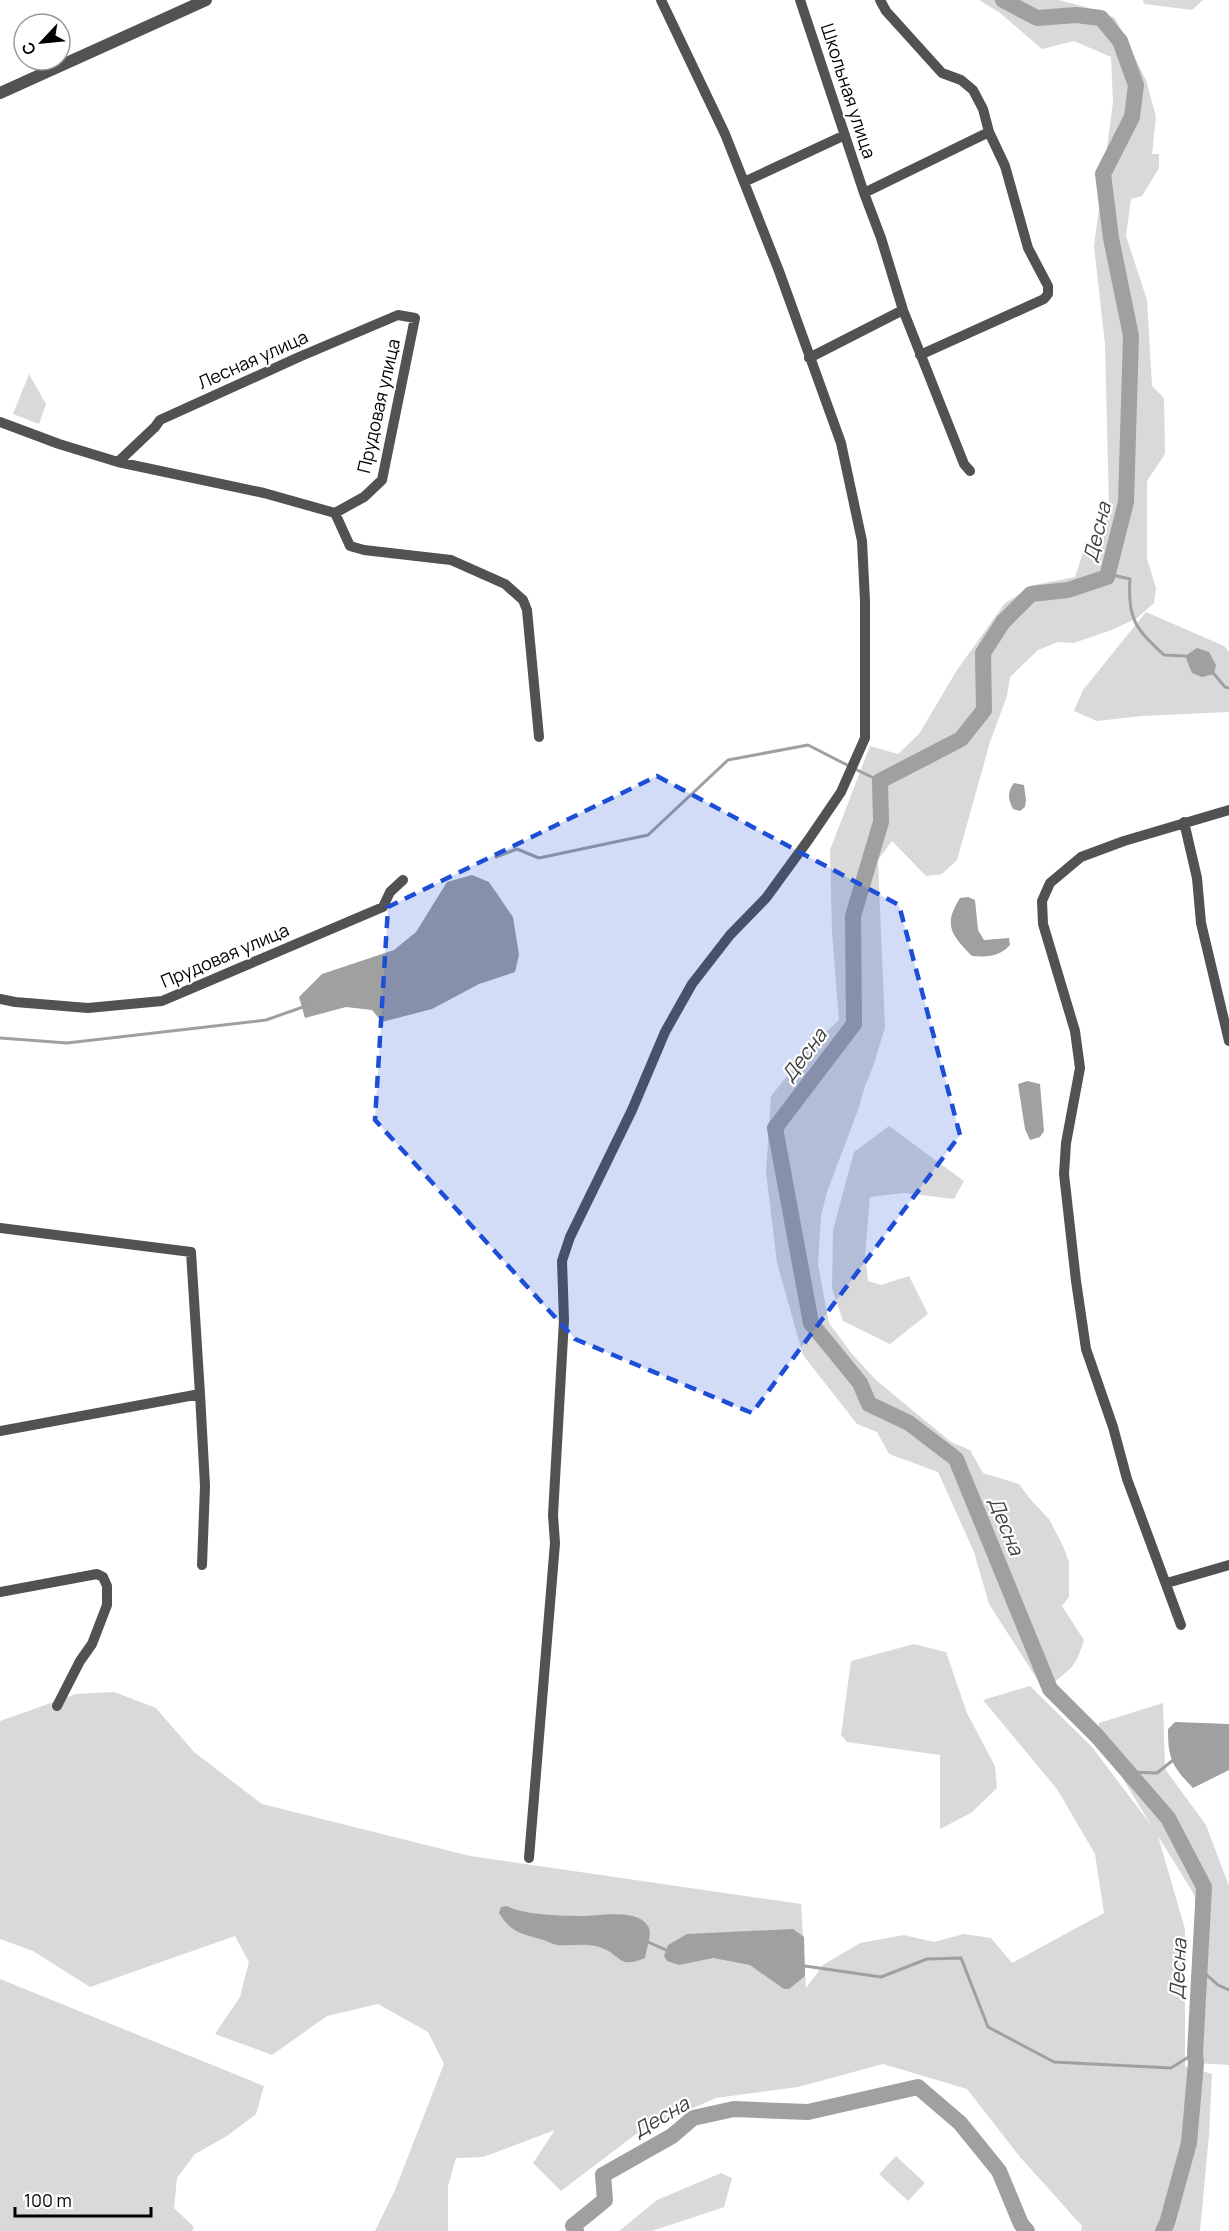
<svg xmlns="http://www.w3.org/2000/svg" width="1229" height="2231" font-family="Manrope,sans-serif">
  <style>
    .green { fill: #d9d9d9 }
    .water { fill: #a0a0a0 }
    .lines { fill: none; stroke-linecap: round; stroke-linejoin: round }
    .stream { stroke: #a0a0a0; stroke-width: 3 }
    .river { stroke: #a0a0a0; stroke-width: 16 }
    .minor { stroke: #525252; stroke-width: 10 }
    .tertiary { stroke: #525252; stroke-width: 12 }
    .marked { fill: #1d4ed8; fill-opacity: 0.2; stroke: #1d4ed8; stroke-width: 4.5; stroke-dasharray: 12 8; stroke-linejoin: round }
    .labels { text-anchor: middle; stroke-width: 4.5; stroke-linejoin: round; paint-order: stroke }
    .street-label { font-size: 18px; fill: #000; stroke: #fff }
    .water-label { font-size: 20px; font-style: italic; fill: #414141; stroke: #fff }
  </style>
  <rect width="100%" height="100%" fill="#fff"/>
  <!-- green -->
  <path class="green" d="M979,0H1059L1089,8L1115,18L1146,80L1156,117L1152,154H1159V168L1142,196L1131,199L1126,236L1147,300L1152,386L1164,398L1165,454L1147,481V559L1156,588L1154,603L1137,618L1114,629L1074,643L1058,642L1038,650L1010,677L1007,696L990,742L957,860L942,874L926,876L892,841L878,860L885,1027L874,1064L865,1086L858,1110L827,1192L821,1216L818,1264L824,1297L829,1323L852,1354L876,1380L951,1442L970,1450L983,1473L1019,1484L1031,1500L1049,1519L1063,1546L1069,1562V1597L1062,1606L1084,1640C1076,1666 1073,1667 1052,1684L1037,1679L989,1604L974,1552L938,1472L889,1454L877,1432L857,1424L803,1355L777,1263L766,1172L771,1096L813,1044L839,1020L832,934L830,850L870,746L898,754L919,734L957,670L1005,603L1034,585L1075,577L1083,552L1101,550L1109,509L1105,344L1094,246L1113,102L1111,57L1074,41L1042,49L1000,13Z
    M1143,0H1203L1192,10L1144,4Z
    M29,374L46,404L39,424L13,414Z
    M1146,612L1224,646L1229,652V712L1142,716L1097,721L1074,711L1083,690Z
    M889,1126L964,1181L954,1199L904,1193L870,1197L865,1255L868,1281L881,1285L909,1276L928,1314L890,1344L843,1321L832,1288L833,1230L854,1152Z
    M914,1644L946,1652L967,1713L995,1766L997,1788L971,1813L940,1829V1755L847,1742L841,1735L851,1661Z
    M1030,1686L1092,1747L1151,1825L1097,1736L1099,1723L1163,1703L1165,1769L1206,1825L1229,1886V2065L1196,2063L1195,1896L1158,1836L1185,1929V2066L1212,2074L1209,2135L1200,2231H1081L1082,2226L1020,2157L967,2089L883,2064L798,2087L716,2098L640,2131L561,2191L533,2163L555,2130L483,2157L456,2158L448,2186V2231H375L395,2190L444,2064L428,2032L378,2004L327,2016L272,2055L215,2034L240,1997L249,1962L235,1936L90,1987L33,1951L0,1939V1721L76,1694L114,1692L156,1708L194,1752L262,1804L470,1856L801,1904L806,1988L823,1965L860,1943L904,1935L934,1942L964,1934L991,1938L1012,1963L1104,1913L1095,1854L1057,1789L983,1700Z
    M0,1979L264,2086L256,2114L227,2136L195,2154L177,2178L174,2208L194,2227L192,2231H0Z
    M896,2156L925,2183L908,2201L879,2174Z
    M721,2173L732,2178L724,2207L652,2231H619L657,2200Z"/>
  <!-- water -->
  <path class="water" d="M1197,648L1209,652L1216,665L1214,674L1202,677L1192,673L1185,656Z
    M1014,783L1024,785L1026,800L1025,807L1020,811L1013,809C1008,799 1007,792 1014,783Z
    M472,875L489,882L513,917L519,955L515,972L479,984L432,1009L382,1022L372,1010L346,1007L305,1018L299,997L322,974L394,950L416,932L447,882Z
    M968,897L975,900L978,930L984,940L1009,938L1010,945C999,957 987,957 972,956C951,935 943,925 960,898Z
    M1027,1081L1040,1084L1044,1131L1040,1137L1030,1140L1025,1129L1018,1084Z
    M1175,1722L1229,1724V1770L1193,1788C1172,1766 1168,1759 1168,1729Z
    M507,1906C522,1915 563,1916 581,1916C599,1916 637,1908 648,1926C653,1934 646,1949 645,1958C617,1970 622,1954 599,1947C586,1943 571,1946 557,1945C551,1944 546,1940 540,1939C519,1933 511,1932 499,1913L501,1907Z
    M793,1929L804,1937L805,1976L789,1989H784L750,1965L713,1958L679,1965L667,1961L664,1956L668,1945L687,1934Z"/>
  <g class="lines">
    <!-- stream -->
    <path class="stream" d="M1108,574L1130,579C1127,619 1136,629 1164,655L1185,656
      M1214,674L1225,687L1229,688
      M855,769L880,781
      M496,857L517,849L539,858L648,835L728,760L808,745L849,766
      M0,1038L67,1043L266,1020L303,1007
      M1128,1772L1157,1773L1172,1761
      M648,1942L666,1950
      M805,1966L881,1977L927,1959L961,1958L988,2027L1054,2062L1171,2068L1195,2053
      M1200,1969L1218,1985L1229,1990"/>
    <!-- river -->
    <path class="river" d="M1003,0L1037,18L1076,15L1101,18L1120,41L1136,85L1132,117L1103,174L1111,238L1131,336L1126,502L1107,577L1068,590L1031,594L1003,622L983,653L984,710L961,739L880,781L881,822L853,916L854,1024L775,1128L811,1323L860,1383L869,1404L909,1423L956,1459L1050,1689L1097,1736L1168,1818L1204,1887L1195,2053L1196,2063L1189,2143L1167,2223L1163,2231
      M576,2231L573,2226L605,2200L603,2175L672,2136L693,2118L734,2109L808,2112L918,2087L960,2123L999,2171L1021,2224L1027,2231"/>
    <!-- minor -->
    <path class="minor" d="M800,0L864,193L881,238L903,310L964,464L970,471
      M880,0L886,11L942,73L961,80L973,90L983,109L989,132
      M744,182L845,135
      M864,193L989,132L1005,166L1028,248L1048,286V294L1044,299L920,355
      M809,358L903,310
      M0,422L59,444L118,462L155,427L160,420L299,357L398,315L415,318L382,480L364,497L335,513L350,546L364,550L451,560L505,584L523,600L527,610L539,737
      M118,462L264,493L335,513
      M1184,822L1197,878L1201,923L1229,1041
      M0,999L15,1002L88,1008L162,1001L383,907L390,892L403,880
      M0,1228L191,1252L200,1394L0,1431
      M200,1394L205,1486L202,1565
      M1167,1583L1229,1565
      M0,1592L97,1574L103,1577L107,1586V1605L92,1644L80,1661L57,1706
      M1181,1625L1127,1479L1113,1427L1086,1349L1076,1281L1064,1174L1066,1143L1080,1068L1075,1031L1043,924L1042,901L1050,883L1081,857L1124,841L1229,810
      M529,1858L555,1543L553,1515L564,1320L562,1261L570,1237L632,1110L665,1032L692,984L730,935L766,898L809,839L841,792L865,738V601L862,541L841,443L779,271L725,134L661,0"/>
    <!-- tertiary -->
    <path class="tertiary" d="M0,93L206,0"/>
  </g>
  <!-- marked area -->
  <path class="marked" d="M657,776L899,905L960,1135L752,1413L575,1339L375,1120L388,907Z"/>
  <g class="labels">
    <!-- street labels -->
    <g class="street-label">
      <text transform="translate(848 91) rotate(72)" y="6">Школьная улица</text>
      <text transform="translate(253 360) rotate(-24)" y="6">Лесная улица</text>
      <text transform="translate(379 406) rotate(-77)" y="6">Прудовая улица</text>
      <text transform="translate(225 956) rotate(-23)" y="6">Прудовая улица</text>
    </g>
    <!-- water labels -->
    <g class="water-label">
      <text transform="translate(1097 532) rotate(-76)" y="7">Десна</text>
      <text transform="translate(804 1055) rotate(-53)" y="7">Десна</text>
      <text transform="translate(1006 1526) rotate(68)" y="7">Десна</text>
      <text transform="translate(1178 1969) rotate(-87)" y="7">Десна</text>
      <text transform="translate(661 2117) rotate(-30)" y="7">Десна</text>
    </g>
  </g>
  <!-- north arrow -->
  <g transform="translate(42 42) rotate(244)"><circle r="28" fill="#ffffff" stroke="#999999" stroke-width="1.5"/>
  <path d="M0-4.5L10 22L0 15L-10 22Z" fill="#000000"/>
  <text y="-9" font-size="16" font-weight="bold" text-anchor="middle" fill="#000000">С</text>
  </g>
  <!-- scale -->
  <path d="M15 2207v9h136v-9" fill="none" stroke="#000000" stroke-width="3"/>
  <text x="24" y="2207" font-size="18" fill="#000000" stroke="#ffffff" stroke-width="4.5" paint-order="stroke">100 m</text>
</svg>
